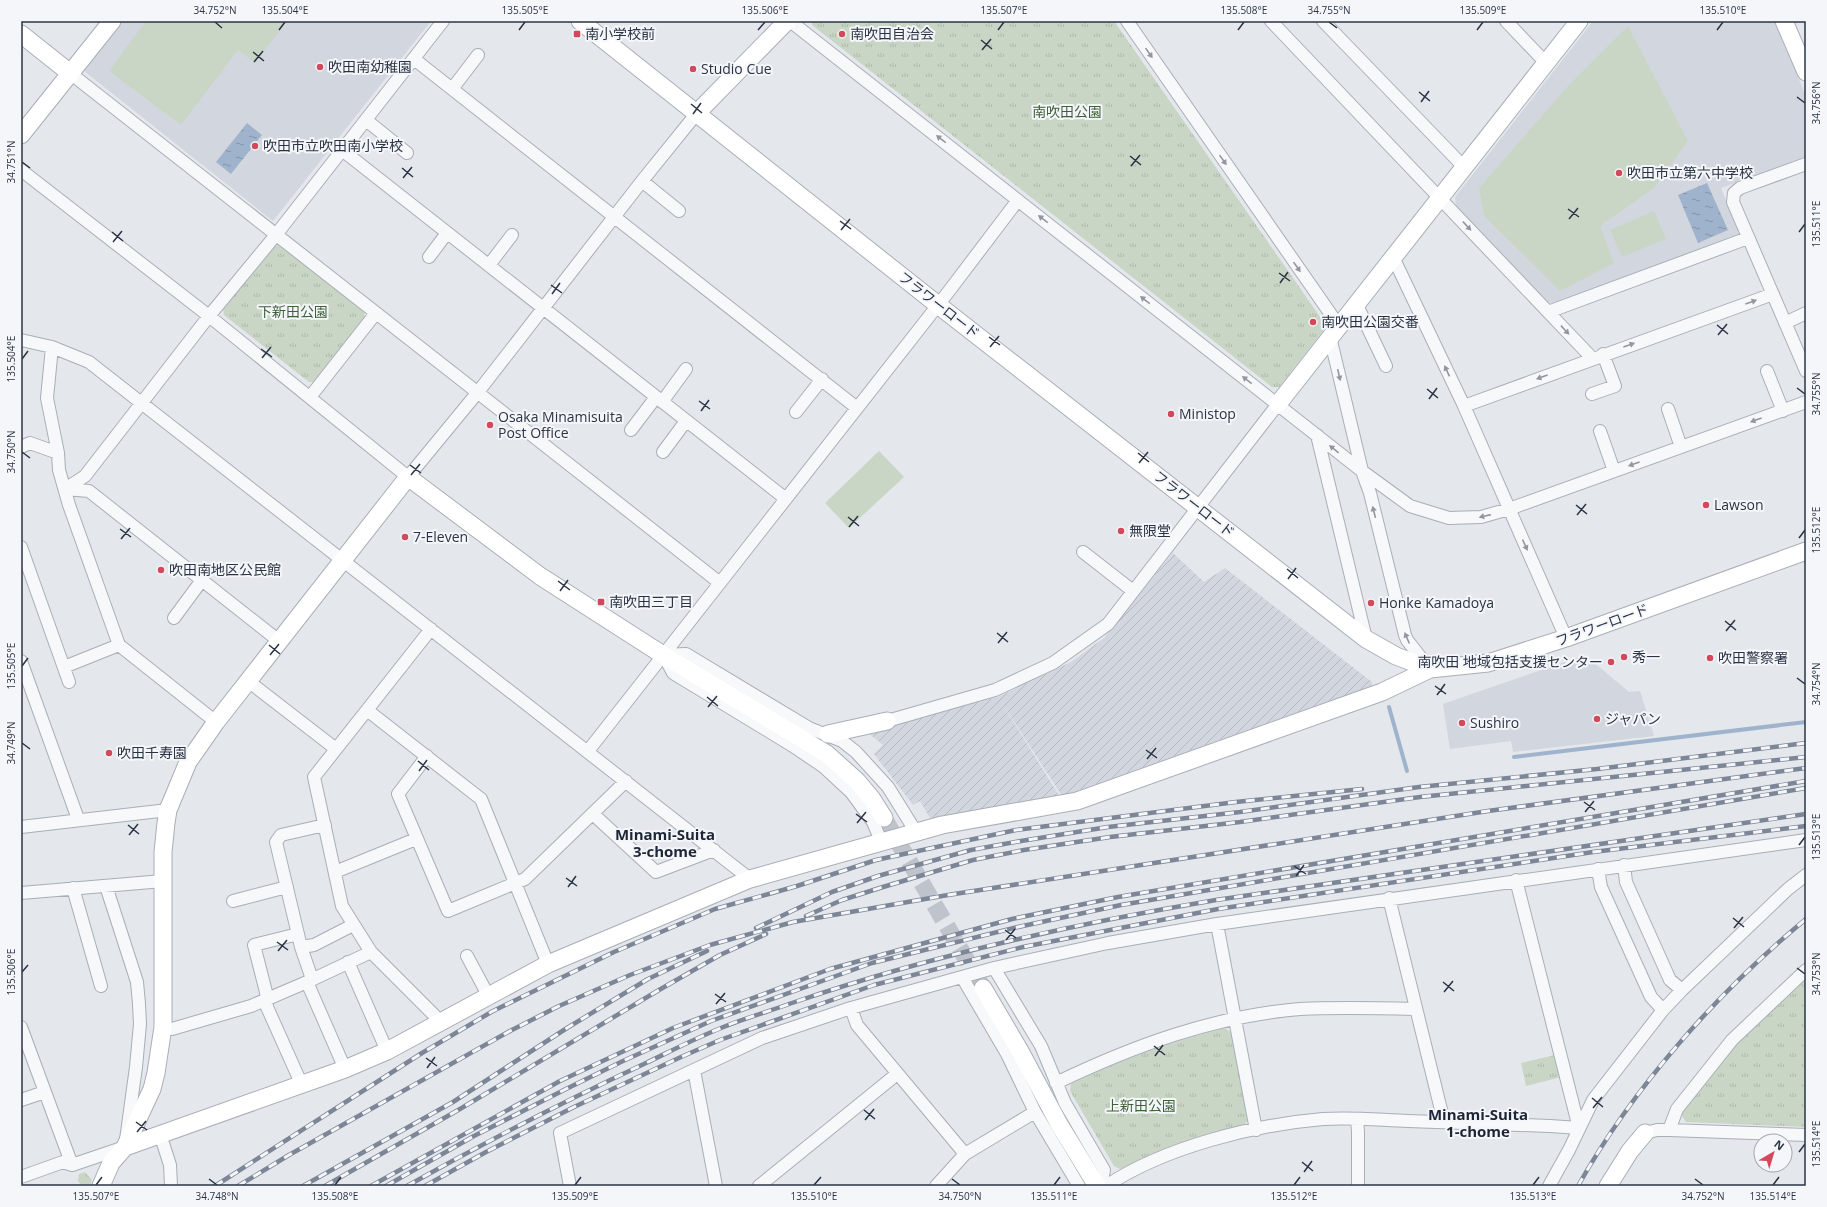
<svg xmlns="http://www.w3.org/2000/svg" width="1827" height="1207" font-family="'Open Sans','Noto Sans JP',sans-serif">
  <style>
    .built { fill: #d2d6de }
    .industrial { fill: url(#industrial-furrows) }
    .grass { fill: url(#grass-tufts) }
    .pitch { fill: #c9d6c5 }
    .water { fill: url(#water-ripples) }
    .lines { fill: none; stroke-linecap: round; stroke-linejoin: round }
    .stream { stroke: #9fb4cc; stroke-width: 4 }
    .secondary-tunnel { stroke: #bfc3cb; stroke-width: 17; stroke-dasharray: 17 8; stroke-linecap: butt }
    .street-casing { stroke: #a9aeb7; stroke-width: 14 }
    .secondary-casing { stroke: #a9aeb7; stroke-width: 19 }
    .street { stroke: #f7f8fa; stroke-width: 12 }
    .secondary { stroke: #fff; stroke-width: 17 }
    .rail-casing { stroke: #7d8696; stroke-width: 4.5 }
    .rail { stroke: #f4f6f9; stroke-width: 3; stroke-dasharray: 9; stroke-linecap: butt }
    .oneway { fill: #9196a0 }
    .ticks { fill: none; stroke: #2b3445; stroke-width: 1.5 }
    .poi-dot { fill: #d1495b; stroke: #f4f6f9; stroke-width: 1.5 }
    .labels { text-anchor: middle; stroke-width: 4; stroke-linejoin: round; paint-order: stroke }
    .poi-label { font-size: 14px; fill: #2b3445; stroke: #f4f6f9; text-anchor: start }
    .park-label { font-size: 14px; fill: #3f6138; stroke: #f4f6f9 }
    .street-label { font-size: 14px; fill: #2b3445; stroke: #f4f6f9 }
    .neighbourhood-label { font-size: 15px; font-weight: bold; fill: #1d2536; stroke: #f4f6f9 }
    .neatline { fill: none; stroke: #2b3445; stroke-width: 1.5 }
    .ticks-label { font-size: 10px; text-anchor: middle; fill: #2b3445 }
  </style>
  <defs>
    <pattern id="industrial-furrows" width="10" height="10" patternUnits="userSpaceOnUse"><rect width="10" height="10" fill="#d2d6de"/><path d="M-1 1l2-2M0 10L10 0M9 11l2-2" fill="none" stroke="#b4b8c0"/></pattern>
    <pattern id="grass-tufts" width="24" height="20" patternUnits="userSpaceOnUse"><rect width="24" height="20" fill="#c9d6c5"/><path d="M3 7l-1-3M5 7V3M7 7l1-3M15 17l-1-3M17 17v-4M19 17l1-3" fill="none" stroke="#adb8ab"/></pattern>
    <pattern id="water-ripples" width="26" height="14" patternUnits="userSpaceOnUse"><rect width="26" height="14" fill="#9fb4cc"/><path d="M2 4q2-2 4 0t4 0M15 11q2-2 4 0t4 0" fill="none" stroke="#8293a7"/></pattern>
  </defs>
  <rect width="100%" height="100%" fill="#e4e7ec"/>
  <!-- built -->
  <path class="built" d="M123,21H431L273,221L84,71Z
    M1593,21H1774L1806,96V158L1721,188L1739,233L1735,240L1553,303L1548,302L1456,206L1455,197Z
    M1582,656L1598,666L1629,692L1640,691L1654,736L1513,752L1511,741L1450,749L1443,704Z"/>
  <!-- industrial -->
  <path class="industrial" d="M1173,553L1204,582L1225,568L1372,682V686L1062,796L998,697L1071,662L1104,638Z
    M998,697L1060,797L930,818L920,801L913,805L874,754L883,745L866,731Z"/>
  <!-- grass -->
  <path class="grass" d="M812,21H1114L1325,324L1323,331L1279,387H1272L812,25Z
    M280,245L364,311L365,319L315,382H309L224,315L223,308L271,247Z
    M1806,976V1127L1686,1122L1680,1113L1737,1043Z
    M1225,1028L1232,1033L1249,1119L1244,1125L1193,1139L1120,1169L1114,1166L1070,1091L1071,1084C1122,1059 1170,1042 1225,1028Z
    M1555,1055L1561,1077L1526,1086L1521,1063Z
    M85,1172L92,1180L90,1186H82L78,1181L79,1174Z"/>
  <!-- pitch -->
  <path class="pitch" d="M146,21H287L255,63L238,50L181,125L109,71Z
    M1628,26L1688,141L1654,188L1600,226L1614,263L1560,291L1484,216L1479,188L1568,86Z
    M1654,211L1666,239L1622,257L1610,230Z
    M879,451L904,477L849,528L825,503Z"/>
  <!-- water -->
  <path class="water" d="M247,123L262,135L231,174L216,162Z
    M1707,183L1728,230L1698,243L1678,195Z"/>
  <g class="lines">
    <!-- stream -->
    <path class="stream" d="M1389,707L1407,771
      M1514,757L1806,722"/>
    <!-- secondary-tunnel -->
    <path class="secondary-tunnel" d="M884,818L983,988"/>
    <!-- street casing -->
    <g class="street-casing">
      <path id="street" d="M790,21L1362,471L1410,506L1449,518L1481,517L1509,509L1806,402
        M1127,21L1339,326
        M1271,21L1592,358
        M1323,21L1464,167
        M1506,21L1546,63
        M414,59L857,408
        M70,73C285,244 504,412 720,583
        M452,89L478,55
        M366,120L407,153
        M342,150L786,499
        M1806,164L1740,188L1734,193L1733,202L1806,371
        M21,170L209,316L408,477L478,392L642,181L697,113
        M642,181L679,211
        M429,257L447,233
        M1393,257L1464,406L1566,638
        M489,265L512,235
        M1356,303L1386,366
        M1548,312L1748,238
        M1785,323L1806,313
        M1330,337L1362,471L1370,493L1405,635L1407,640L1429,668
        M21,340L52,347L89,362L750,879
        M52,347L47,398L58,453L59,470L69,505L119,645L216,722
        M1767,371L1783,411
        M1592,394L1615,386L1603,354
        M310,397L376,313
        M662,402L686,369
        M1464,406L1773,294
        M1668,409L1681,447
        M796,412L822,379
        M631,430L656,397
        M1600,431L1614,471
        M1317,435L1366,639
        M21,447L30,443L58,453
        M663,452L686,421
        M65,489L85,476L209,316L275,236L443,21
        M65,489L89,491L279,641
        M21,547L69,682
        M1083,552L1133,591
        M174,618L202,580
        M431,629L314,777L342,906L371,952L440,1021
        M663,655L686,654L809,728L842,741L856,752L888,787L916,832
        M664,656L673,673L793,746L824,767L851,792L873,822L881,841
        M21,661L78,819
        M64,667L119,645
        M248,681L336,749
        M367,710L481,799L548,964
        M887,721L995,690L1053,663L1108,624L1278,404
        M588,751L949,291L1018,200
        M427,756L398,794L448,911L525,879L626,781
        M593,814L656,872L714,850
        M21,827L168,810
        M1624,865L1626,882L1670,980L1682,990
        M1598,869L1601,887L1651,997L1663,1010
        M335,872L416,839
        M1516,880L1579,1128
        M73,888L101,986
        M21,893L163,881
        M1389,898L1444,1122
        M233,901L287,887
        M1217,924L1256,1130
        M298,934L254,945L266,992L267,1007L301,1083
        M301,947L314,945L353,925
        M467,956L488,995
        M348,962L387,1051
        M994,968L1041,1046L1065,1103L1104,1170L1101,1186
        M962,977L1007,1054L1035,1112L1079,1186
        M312,979L301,947L276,842L281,835L325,825
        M307,982L345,1069
        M851,1008L857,1025L965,1154
        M21,1027L72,1165
        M163,1027L172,1029L251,1006L307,982L371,952
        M694,1070L716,1186
        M1056,1083C1133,1046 1214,1016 1300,1009C1339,1007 1377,1008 1416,1009
        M21,1100L45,1092
        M1357,1119L1358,1132V1186
        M1669,1130L1677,1109L1732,1040L1806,970
        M1645,1133L1657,1130H1669L1806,1135
        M160,1134L170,1165L171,1186
        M21,1177L63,1162L72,1165L125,1147L136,1067L140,1024L139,1004L137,982L106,886
        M570,1186L560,1133L762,1038L851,1008L994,968L1108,943L1217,924L1806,840
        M759,1186L897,1074
        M936,1186L965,1154L1035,1112
        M1106,1186C1165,1147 1253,1125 1323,1119C1351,1117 1380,1120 1408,1121C1455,1123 1503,1124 1550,1126L1579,1128
        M1549,1186L1569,1150L1593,1100L1663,1010L1682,990L1788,889L1806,875"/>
    </g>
    <!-- secondary casing -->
    <g class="secondary-casing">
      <path id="secondary" d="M580,21L938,305L1366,639L1396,656L1430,669L1488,663L1566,638L1806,551
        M1784,21L1806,72
        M21,34L70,73
        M697,113L787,21
        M21,135L112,21
        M1278,404L1579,21
        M828,734L887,721
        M983,988L1020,1051L1059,1124L1097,1186
        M125,1147L345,1069L387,1051L548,964L750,879L942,825L1077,801L1382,692L1430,669
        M101,1186L111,1163L125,1147L152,1089L156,1073L163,1027V852L166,823L168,810L188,762L216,722L408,477L540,576L663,655L827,754L857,781L872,799L884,818
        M1608,1186L1630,1151L1645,1133"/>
    </g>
    <!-- street -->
    <use href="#street" class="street"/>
    <!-- secondary -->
    <use href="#secondary" class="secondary"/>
    <!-- rail casing -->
    <g class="rail-casing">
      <path id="rail" d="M806,916L842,900L883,887L973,860L1024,850L1110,837L1240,822L1420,797L1806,757
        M756,928L832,892L878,876L971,850L1021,841L1108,827L1240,812L1419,787L1597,769L1806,743
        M215,1186L422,1053L493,1011L614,952L715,909L797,886L876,860L1016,830L1236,802L1362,789
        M238,1186L289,1155L510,1031L559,1006L630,975L710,945L793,922L948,895L1488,811L1806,768
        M303,1186L453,1102L567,1028L648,979L707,951
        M325,1186L460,1109L659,990L720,955L766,934
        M371,1186L560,1081L673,1028L830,969L1012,919L1118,897L1806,781
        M386,1186L474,1136L564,1090L623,1061L711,1021L872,963L1018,927L1121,905L1806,788
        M407,1186C485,1142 565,1101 646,1063C671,1051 696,1038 721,1028C745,1018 770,1011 795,1002C932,955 1073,924 1216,900L1806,814
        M425,1186L486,1152L574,1107L681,1057L720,1040L874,985L1023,947L1218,909L1593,852L1806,826
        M1578,1186C1634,1086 1718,992 1806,919"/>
    </g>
    <!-- rail -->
    <use href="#rail" class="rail"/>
  </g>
  <!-- one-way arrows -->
  <defs><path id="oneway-solid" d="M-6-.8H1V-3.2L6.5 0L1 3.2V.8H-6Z"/></defs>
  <g class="oneway">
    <use href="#oneway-solid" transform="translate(1149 53) rotate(55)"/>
    <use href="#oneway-solid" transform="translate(941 139) rotate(-142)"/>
    <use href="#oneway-solid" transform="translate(1223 160) rotate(55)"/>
    <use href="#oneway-solid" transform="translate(1043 219) rotate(-142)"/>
    <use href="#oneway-solid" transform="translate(1467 226) rotate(47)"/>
    <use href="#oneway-solid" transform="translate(1297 267) rotate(55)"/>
    <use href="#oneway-solid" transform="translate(1145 300) rotate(-142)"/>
    <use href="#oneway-solid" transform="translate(1751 302) rotate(-20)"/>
    <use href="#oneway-solid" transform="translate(1565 330) rotate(47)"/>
    <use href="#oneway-solid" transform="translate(1629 345) rotate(-20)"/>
    <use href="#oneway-solid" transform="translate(1447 371) rotate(-115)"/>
    <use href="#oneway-solid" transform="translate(1339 375) rotate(77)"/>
    <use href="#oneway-solid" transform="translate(1542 377) rotate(160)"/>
    <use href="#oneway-solid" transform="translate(1247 380) rotate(-142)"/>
    <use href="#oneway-solid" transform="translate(1756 420) rotate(160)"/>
    <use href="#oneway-solid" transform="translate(1334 449) rotate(-141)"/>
    <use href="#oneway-solid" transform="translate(1634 464) rotate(160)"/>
    <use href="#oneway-solid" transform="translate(1374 512) rotate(-104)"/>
    <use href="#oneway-solid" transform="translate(1485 516) rotate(167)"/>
    <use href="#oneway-solid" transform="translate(1525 545) rotate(66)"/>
    <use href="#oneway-solid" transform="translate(1407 638) rotate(-113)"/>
  </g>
  <!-- ticks -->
  <path class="ticks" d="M215,22L222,28M1329,22L1337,28M279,30L285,22M519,30L525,22M758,30L765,22M998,30L1004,22M1238,30L1244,22M1477,30L1483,22M1717,30L1723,22M981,40L992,49M982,50L991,39M253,52L264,61M254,62L263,51M1419,92L1430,101M1797,97L1805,103M1421,102L1429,91M691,104L702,113M693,114L701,103M1130,156L1141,165M22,162L30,168M1131,166L1140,155M402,168L413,177M403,178L412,167M1568,209L1579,217M1569,219L1578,208M840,221L851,229M841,230L850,219M112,232L123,241M1799,232L1805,224M113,242L122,231M1279,273L1290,281M1280,283L1288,272M551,285L562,293M552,294L560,283M1717,325L1728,334M1718,335L1727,324M989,337L1000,345M990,347L999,336M261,349L272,357M262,358L271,347M22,359L28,351M1797,388L1805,394M1427,389L1438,398M1429,399L1437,388M699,401L710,409M701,411L709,400M22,452L30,458M1138,453L1149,462M1139,463L1148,452M410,465L421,473M411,475L420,464M1576,505L1587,514M1577,515L1586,504M848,517L859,526M849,527L858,516M120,529L131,537M1799,538L1805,530M121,539L130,528M1287,569L1298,578M1288,579L1296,568M558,581L570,590M560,591L568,580M1725,621L1736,630M1726,631L1735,620M997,633L1008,642M998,643L1007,632M269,645L280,654M270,655L279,644M22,666L28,658M1797,678L1805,684M1435,686L1446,694M1437,695L1445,684M707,697L718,706M708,707L717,696M22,743L30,749M1146,750L1157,758M1147,759L1156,748M418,761L429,770M419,771L427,760M1584,802L1595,810M1585,812L1594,801M856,814L867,822M857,823L866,812M128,825L139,834M129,835L138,824M1799,845L1805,837M1294,866L1306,874M1296,876L1304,865M566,878L577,886M568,887L576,876M1733,918L1744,927M1734,928L1743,917M1005,930L1016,938M1006,940L1015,929M277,942L288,950M278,951L287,940M1797,968L1805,974M22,972L28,965M1443,982L1454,991M1444,992L1453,981M715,994L726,1002M716,1004L725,993M1154,1046L1165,1055M1155,1056L1163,1045M426,1058L437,1066M427,1068L435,1057M1592,1098L1603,1107M1593,1108L1602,1097M864,1110L875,1119M865,1120L874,1109M136,1122L147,1130M137,1132L146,1121M1799,1152L1805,1144M1302,1162L1313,1171M1304,1172L1312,1161M209,1179L217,1185M952,1179L960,1185M1695,1179L1703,1185M96,1185L102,1177M335,1185L341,1177M575,1185L581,1177M814,1185L821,1177M1054,1185L1060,1177M1294,1185L1300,1177M1533,1185L1539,1177M1773,1185L1779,1177"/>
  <!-- markers -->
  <g class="poi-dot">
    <rect x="573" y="30" width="8" height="8" rx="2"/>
    <circle cx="842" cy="34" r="4"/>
    <circle cx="320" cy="67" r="4"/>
    <circle cx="693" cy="69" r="4"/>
    <circle cx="255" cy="146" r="4"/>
    <circle cx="1619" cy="173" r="4"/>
    <circle cx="1313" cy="322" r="4"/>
    <circle cx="1171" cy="414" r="4"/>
    <circle cx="490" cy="425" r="4"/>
    <circle cx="1706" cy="505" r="4"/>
    <circle cx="1121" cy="531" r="4"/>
    <circle cx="405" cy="537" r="4"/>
    <circle cx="161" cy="570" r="4"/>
    <rect x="597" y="598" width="8" height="8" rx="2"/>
    <circle cx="1371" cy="603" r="4"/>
    <circle cx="1624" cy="657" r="4"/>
    <circle cx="1710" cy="658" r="4"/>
    <circle cx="1611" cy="662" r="4"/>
    <circle cx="1597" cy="719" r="4"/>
    <circle cx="1462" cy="723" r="4"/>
    <circle cx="109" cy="753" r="4"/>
  </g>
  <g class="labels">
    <!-- poi labels -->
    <g class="poi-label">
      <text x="585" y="39">南小学校前</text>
      <text x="850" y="39">南吹田自治会</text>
      <text x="328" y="72">吹田南幼稚園</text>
      <text x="701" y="74">Studio Cue</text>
      <text x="263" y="151">吹田市立吹田南小学校</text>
      <text x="1627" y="178">吹田市立第六中学校</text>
      <text x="1321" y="327">南吹田公園交番</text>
      <text x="1179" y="419">Ministop</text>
      <text x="498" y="422">Osaka Minamisuita<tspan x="498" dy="16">Post Office</tspan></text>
      <text x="1714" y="510">Lawson</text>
      <text x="1129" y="536">無限堂</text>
      <text x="413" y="542">7-Eleven</text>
      <text x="169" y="575">吹田南地区公民館</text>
      <text x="609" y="607">南吹田三丁目</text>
      <text x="1379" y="608">Honke Kamadoya</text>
      <text x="1632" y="662">秀一</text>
      <text x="1718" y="663">吹田警察署</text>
      <text x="1603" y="667" text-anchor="end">南吹田 地域包括支援センター</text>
      <text x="1605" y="724">ジャパン</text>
      <text x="1470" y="728">Sushiro</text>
      <text x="117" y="758">吹田千寿園</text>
    </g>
    <!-- park labels -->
    <g class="park-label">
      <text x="1067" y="117">南吹田公園</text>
      <text x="293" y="317">下新田公園</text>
      <text x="1141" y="1111">上新田公園</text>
    </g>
    <!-- street labels -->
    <g class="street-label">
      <text transform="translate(939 305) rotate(38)" y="5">フラワーロード</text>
      <text transform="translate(1194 504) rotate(38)" y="5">フラワーロード</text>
      <text transform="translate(1602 625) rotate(-20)" y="5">フラワーロード</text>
    </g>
    <!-- neighbourhood labels -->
    <g class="neighbourhood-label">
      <text x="665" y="840">Minami-Suita<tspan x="665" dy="17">3-chome</tspan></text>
      <text x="1478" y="1120">Minami-Suita<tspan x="1478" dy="17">1-chome</tspan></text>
    </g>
  </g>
  <!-- border -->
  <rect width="1827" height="1207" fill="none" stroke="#f4f6f9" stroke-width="44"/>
  <!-- north arrow -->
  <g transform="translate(1773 1153) rotate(38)"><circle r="19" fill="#f4f6f9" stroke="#a4a8b1"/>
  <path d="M0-3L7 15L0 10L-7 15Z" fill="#d1495b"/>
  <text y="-6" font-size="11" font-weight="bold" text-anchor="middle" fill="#2b3445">N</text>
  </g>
  <rect x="22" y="22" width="1783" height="1163" class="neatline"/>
  <g class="ticks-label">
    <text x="215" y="14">34.752°N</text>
    <text x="285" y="14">135.504°E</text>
    <text x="525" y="14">135.505°E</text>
    <text x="765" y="14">135.506°E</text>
    <text x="1004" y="14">135.507°E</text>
    <text x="1244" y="14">135.508°E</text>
    <text x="1329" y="14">34.755°N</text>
    <text x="1483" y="14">135.509°E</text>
    <text x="1723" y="14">135.510°E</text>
    <text transform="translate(1816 103) rotate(-90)" y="4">34.756°N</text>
    <text transform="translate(11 162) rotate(-90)" y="4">34.751°N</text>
    <text transform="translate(1816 224) rotate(-90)" y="4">135.511°E</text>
    <text transform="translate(11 359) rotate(-90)" y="4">135.504°E</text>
    <text transform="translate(1816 394) rotate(-90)" y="4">34.755°N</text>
    <text transform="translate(11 452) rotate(-90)" y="4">34.750°N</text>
    <text transform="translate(1816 530) rotate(-90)" y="4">135.512°E</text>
    <text transform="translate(11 666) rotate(-90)" y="4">135.505°E</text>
    <text transform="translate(1816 684) rotate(-90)" y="4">34.754°N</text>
    <text transform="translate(11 743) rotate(-90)" y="4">34.749°N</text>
    <text transform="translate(1816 837) rotate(-90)" y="4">135.513°E</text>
    <text transform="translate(11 972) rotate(-90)" y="4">135.506°E</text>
    <text transform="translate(1816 974) rotate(-90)" y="4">34.753°N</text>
    <text transform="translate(1816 1144) rotate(-90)" y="4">135.514°E</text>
    <text x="96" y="1200">135.507°E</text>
    <text x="217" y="1200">34.748°N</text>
    <text x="335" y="1200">135.508°E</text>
    <text x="575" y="1200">135.509°E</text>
    <text x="814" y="1200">135.510°E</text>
    <text x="960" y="1200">34.750°N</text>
    <text x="1054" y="1200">135.511°E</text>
    <text x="1294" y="1200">135.512°E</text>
    <text x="1533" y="1200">135.513°E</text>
    <text x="1703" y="1200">34.752°N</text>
    <text x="1773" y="1200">135.514°E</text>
  </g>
</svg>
